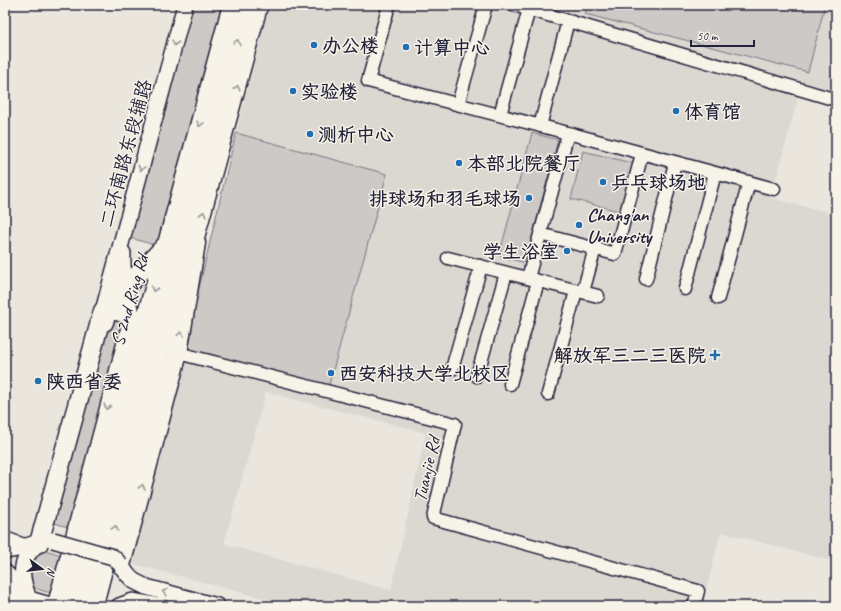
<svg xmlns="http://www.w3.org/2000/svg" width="841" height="611" font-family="Caveat,'LXGW WenKai TC',sans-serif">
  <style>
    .built { fill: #dbd8d2; fill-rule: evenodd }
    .green { fill: #cdc9c6; stroke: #787680 }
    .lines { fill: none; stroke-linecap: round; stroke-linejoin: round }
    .minor-casing { stroke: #22223b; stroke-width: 15 }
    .major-casing { stroke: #22223b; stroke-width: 18 }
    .highway-casing { stroke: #22223b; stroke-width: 21 }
    .minor { stroke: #f7f3e8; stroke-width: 12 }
    .major { stroke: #f7f3e8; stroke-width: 15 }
    .highway { stroke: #f7f3e8; stroke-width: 18 }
    .major-bridge-casing { stroke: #22223b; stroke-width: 18; stroke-linecap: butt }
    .major-bridge { stroke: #f7f3e8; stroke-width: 15 }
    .oneway { stroke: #97959a }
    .poi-dot { fill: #1f6fb2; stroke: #f7f3e8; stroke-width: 1.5 }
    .labels { text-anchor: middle; stroke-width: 3; stroke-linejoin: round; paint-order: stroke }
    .poi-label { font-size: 19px; font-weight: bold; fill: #22223b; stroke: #f7f3e8; text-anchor: start }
    .street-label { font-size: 19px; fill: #22223b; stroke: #f7f3e8 }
  </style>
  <rect width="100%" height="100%" fill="#eae6de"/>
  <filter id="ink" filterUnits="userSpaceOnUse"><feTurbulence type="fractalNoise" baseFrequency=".025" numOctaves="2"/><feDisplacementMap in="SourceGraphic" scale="8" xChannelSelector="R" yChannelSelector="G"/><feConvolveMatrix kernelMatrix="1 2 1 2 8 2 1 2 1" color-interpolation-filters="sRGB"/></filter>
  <g filter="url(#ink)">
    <!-- built -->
    <path class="built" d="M269,5H836V103L799,94L771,198L836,214V562L721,532L702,606H292L130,563L184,369L205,266L236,133ZM266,392L426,433L391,590L224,544Z"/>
    <!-- green -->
    <path class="green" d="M191,5H223L158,246L127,237Z
      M587,5H825L808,72L585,14Z
      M236,133L387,174L327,392L183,355Z
      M532,133L558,140L525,263L499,256Z
      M583,151L636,164L623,212L571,199Z
      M111,319L124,323L68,527L54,523L108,321Z
      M44,551H49L61,555L51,593C29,588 30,585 28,564L37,553Z"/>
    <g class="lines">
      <!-- minor casing -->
      <g class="minor-casing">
        <path id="minor" d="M389,5L368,81L568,133L528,278
          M514,5L833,99
          M458,104L486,5
          M500,115L529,9
          M540,126L568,21
          M568,133L774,189
          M540,234L615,254L642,154
          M448,258L598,296
          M646,279L675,163
          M685,289L715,173
          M583,292L595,248
          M718,298L749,182
          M178,353L455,424L433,518L698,591L694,606
          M452,369L481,266
          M477,376L506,273
          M510,384L538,281
          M548,394L576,291
          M5,538L27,546"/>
      </g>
      <!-- major casing -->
      <g class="major-casing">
        <path id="major" d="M123,253C122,276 128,303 134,325
          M192,254L260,5
          M103,311L185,5
          M5,551L17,549L36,543
          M121,565L127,574L134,581L146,587L217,606
          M5,572L26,595
          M29,599C20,575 18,560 39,543
          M29,599L53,606
          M55,606L132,316
          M95,606L164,343L183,283
          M119,606L133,601L160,606"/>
      </g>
      <!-- highway casing -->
      <g class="highway-casing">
        <path id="highway" d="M104,322L106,315L110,311H117L132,316
          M39,543L103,311L165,246
          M121,565L178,353L196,243
          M18,586V606
          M67,606L119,409L167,244L232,5
          M82,606L159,325L182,251L247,5"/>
      </g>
      <!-- minor -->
      <use href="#minor" class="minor"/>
      <!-- major -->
      <use href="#major" class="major"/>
      <!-- highway -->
      <use href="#highway" class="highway"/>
      <!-- major-bridge casing -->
      <g class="major-bridge-casing">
        <path id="major-bridge" d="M53,540L113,557L121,565"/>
      </g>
      <!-- major-bridge -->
      <use href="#major-bridge" class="major-bridge"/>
    </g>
    <!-- one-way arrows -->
    <defs><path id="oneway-chevron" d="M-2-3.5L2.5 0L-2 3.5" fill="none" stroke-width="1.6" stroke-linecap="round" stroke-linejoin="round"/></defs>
    <g class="oneway">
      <use href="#oneway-chevron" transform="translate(237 42) rotate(-75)"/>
      <use href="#oneway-chevron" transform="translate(175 43) rotate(105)"/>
      <use href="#oneway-chevron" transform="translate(237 88) rotate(-75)"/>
      <use href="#oneway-chevron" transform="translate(200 124) rotate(105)"/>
      <use href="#oneway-chevron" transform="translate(141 168) rotate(105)"/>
      <use href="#oneway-chevron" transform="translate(203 214) rotate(-75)"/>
      <use href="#oneway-chevron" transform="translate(154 289) rotate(106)"/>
      <use href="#oneway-chevron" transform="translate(181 334) rotate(-81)"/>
      <use href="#oneway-chevron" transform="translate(107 407) rotate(105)"/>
      <use href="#oneway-chevron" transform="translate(142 487) rotate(-75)"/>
      <use href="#oneway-chevron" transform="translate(115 528) rotate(-75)"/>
      <use href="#oneway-chevron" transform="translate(165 592) rotate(-165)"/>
    </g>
  </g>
  <!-- markers -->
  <g class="poi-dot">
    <circle cx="314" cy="45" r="4"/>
    <circle cx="406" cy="47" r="4"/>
    <circle cx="293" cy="91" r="4"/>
    <circle cx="676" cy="111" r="4"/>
    <circle cx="310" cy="134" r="4"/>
    <circle cx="459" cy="163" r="4"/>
    <circle cx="603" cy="182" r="4"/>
    <circle cx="529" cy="198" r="4"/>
    <circle cx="579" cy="225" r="4"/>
    <circle cx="567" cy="251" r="4"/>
    <path d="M713 349h4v4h4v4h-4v4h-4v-4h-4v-4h4z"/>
    <circle cx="331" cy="373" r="4"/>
    <circle cx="38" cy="381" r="4"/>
  </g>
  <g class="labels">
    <!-- poi labels -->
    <g class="poi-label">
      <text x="322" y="52">办公楼</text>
      <text x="414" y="54">计算中心</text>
      <text x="301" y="98">实验楼</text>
      <text x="684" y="118">体育馆</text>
      <text x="318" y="141">测析中心</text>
      <text x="467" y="170">本部北院餐厅</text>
      <text x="611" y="189">乒乓球场地</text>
      <text x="521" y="205" text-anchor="end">排球场和羽毛球场</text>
      <text x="587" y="221">Chang'an<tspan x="587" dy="22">University</tspan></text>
      <text x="559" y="258" text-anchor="end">学生浴室</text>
      <text x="706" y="362" text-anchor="end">解放军三二三医院</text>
      <text x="339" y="380">西安科技大学北校区</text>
      <text x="46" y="388">陕西省委</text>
    </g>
    <!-- street labels -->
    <g class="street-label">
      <text transform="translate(125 153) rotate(-75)" y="7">二环南路东段辅路</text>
      <text transform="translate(129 300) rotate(-74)" y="7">S 2nd Ring Rd</text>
      <text transform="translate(426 469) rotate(-77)" y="7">Tuanjie Rd</text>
    </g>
  </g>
  <!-- margin -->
  <rect width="841" height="611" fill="none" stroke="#f7f3e8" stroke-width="20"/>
  <rect x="10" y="10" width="821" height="591" fill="none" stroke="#22223b" stroke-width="1.5" filter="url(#ink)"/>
  <!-- north arrow -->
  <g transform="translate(42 569) rotate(105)" stroke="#f7f3e8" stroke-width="3" paint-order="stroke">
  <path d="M0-3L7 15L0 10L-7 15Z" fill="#22223b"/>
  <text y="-6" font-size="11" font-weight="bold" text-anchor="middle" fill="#22223b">N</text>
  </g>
  <!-- scale -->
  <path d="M691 40v6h63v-6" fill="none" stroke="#22223b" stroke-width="2"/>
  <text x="697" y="40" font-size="12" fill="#22223b" stroke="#f7f3e8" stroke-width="3" paint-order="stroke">50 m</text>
</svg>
